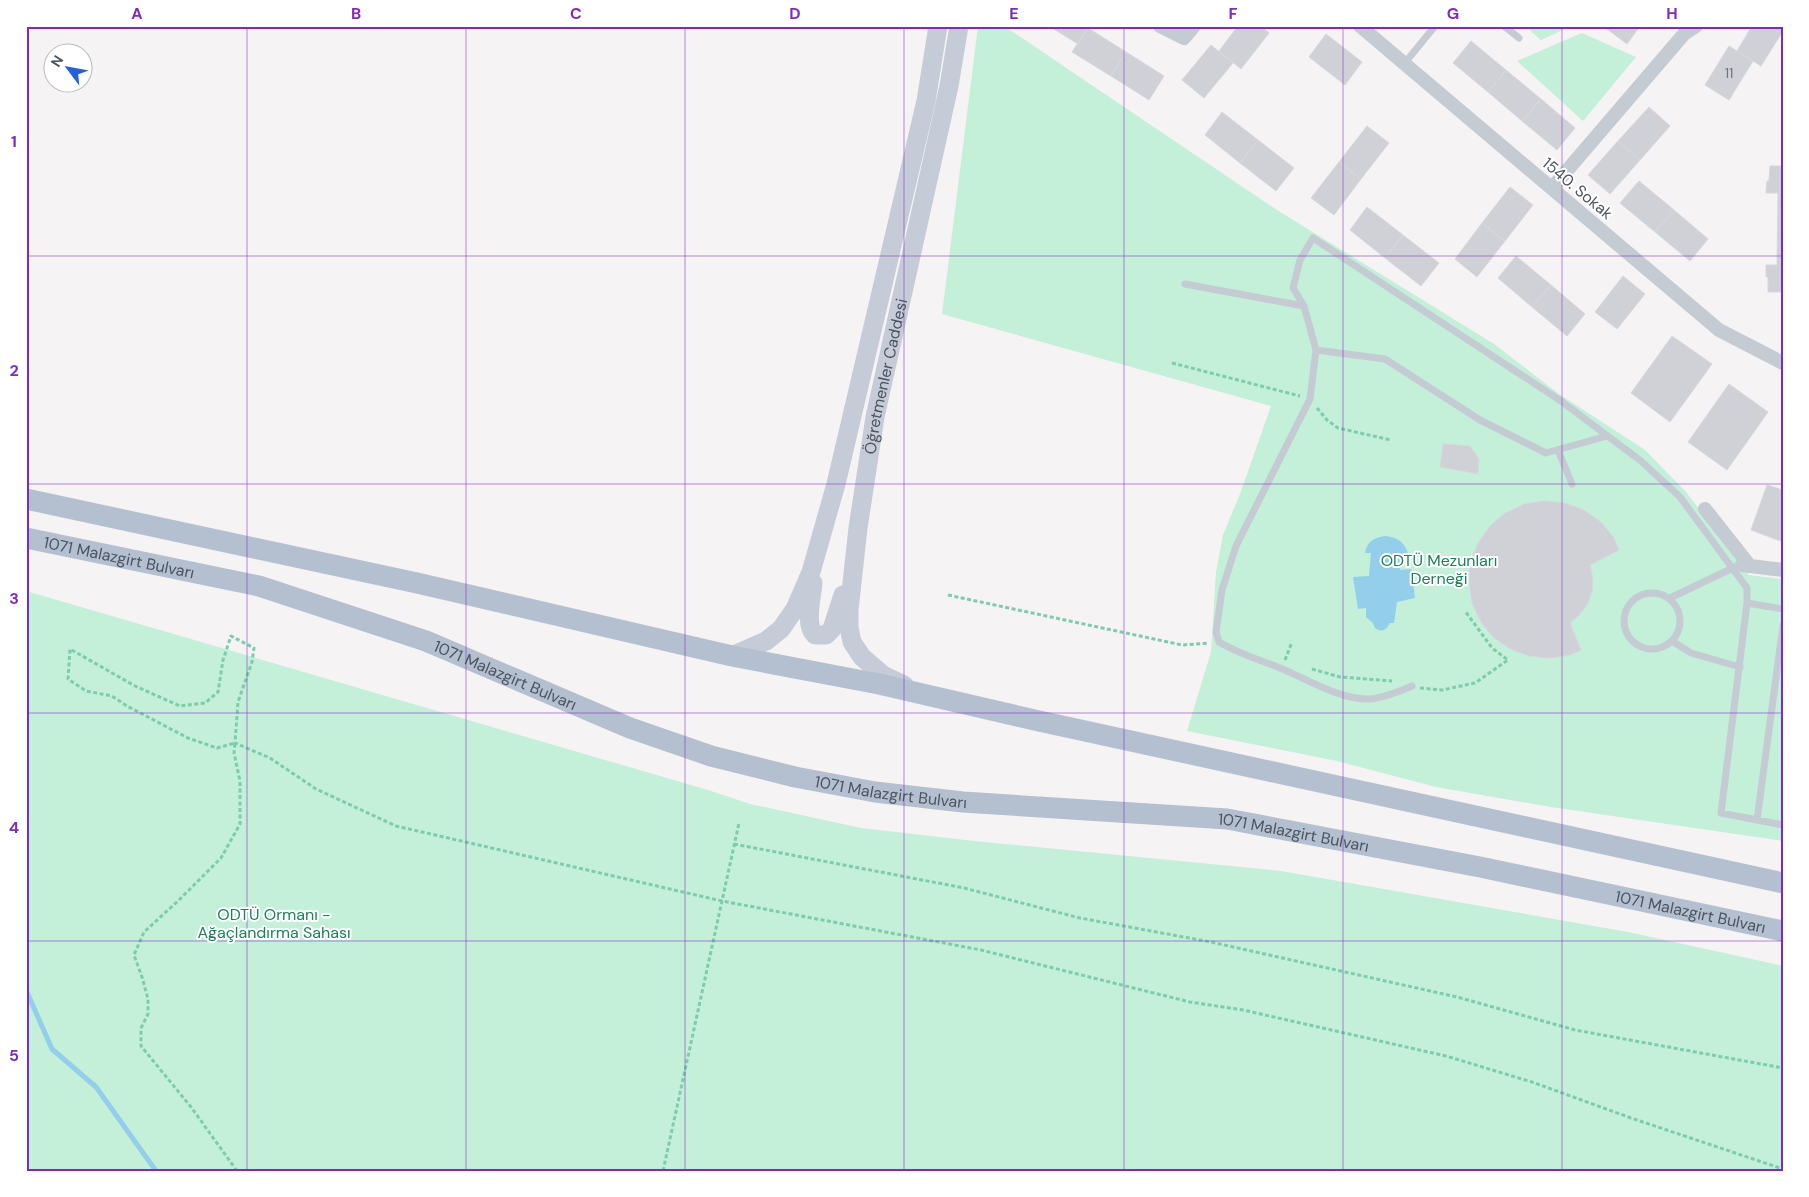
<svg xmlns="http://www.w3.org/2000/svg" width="1809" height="1197" font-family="'DM Sans',sans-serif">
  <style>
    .green { fill: #c4efd9 }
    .water { fill: #93cfea }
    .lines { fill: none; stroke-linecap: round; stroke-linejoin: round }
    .stream { stroke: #93cfea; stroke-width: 5 }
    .building { fill: #d0d1d7; stroke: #d7d8de }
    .path { stroke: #7dccae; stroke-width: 3; stroke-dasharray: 4 2.5; stroke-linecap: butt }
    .lane { stroke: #c4cbd3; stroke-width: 7 }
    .street { stroke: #c4cbd3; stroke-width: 14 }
    .secondary { stroke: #c5ccd8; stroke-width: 19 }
    .primary { stroke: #b4bfd0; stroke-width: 21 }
    .grid { fill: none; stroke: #7b2cbf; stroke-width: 1; stroke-opacity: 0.55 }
    .labels { text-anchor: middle; stroke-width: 4; stroke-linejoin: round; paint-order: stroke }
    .number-label { font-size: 14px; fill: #6c737e }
    .street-label { font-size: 16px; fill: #4b5460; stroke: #fff }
    .park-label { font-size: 16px; fill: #1b8159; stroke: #fff }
    .neatline { fill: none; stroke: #7b2cbf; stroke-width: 2 }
    .grid-label { font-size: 16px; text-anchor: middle; font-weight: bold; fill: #7b2cbf }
  </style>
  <rect width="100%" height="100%" fill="#f5f3f3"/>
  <!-- green -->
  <path class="green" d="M978,26H1004L1277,210L1494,344L1559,394L1645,450L1686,492L1749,575L1783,579V841L1551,807L1436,787L1337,761L1187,731L1211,652L1216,572L1223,535L1240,494L1271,406L942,314Z
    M1525,26H1571L1541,40Z
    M1582,33L1636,57L1583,121L1517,61Z
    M26,591L708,790L750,804L861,828L974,841L1281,871L1628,932L1783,966V1171H26Z"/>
  <!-- water -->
  <path class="water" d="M1386,536C1400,538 1406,544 1409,557L1401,558L1400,570L1411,569L1415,598L1397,602L1394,623H1390C1386,630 1382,633 1375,628L1373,623L1366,617V608L1358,609L1353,577L1369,576L1371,553H1365C1367,541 1375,537 1386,536Z"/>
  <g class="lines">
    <!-- stream -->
    <path class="stream" d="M26,990L52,1049L96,1087L156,1171"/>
  </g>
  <!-- building -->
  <path class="building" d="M1049,26H1089L1078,44Z
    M1238,26H1261L1269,33L1241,69L1219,51Z
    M1603,26H1640L1627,44Z
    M1752,26H1783V31L1761,66L1737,51Z
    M1088,28L1126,52L1111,76L1072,52Z
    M1326,34L1362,62L1345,85L1309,57Z
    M1471,41L1506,70L1488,92L1453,63Z
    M1211,45L1233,63L1204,98L1182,80Z
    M1729,46L1753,61L1729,100L1705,85Z
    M1126,52L1164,76L1149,100L1111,76Z
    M1506,70L1541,99L1522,121L1488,92Z
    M1541,99L1575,128L1557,150L1522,121Z
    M1649,107L1670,126L1640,160L1618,141Z
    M1222,112L1258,140L1240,163L1205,135Z
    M1367,126L1389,143L1361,179L1339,162Z
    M1258,140L1294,168L1276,191L1240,163Z
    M1618,141L1640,160L1610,194L1588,175Z
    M1339,162L1361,179L1334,215L1311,198Z
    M1770,166H1783V292H1768V277H1766V265H1777L1778,193H1766L1767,181H1769Z
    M1639,181L1674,210L1655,232L1620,203Z
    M1510,187L1533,205L1505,241L1482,223Z
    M1367,207L1403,235L1385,258L1350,230Z
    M1674,210L1708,239L1690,261L1655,232Z
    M1482,223L1505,241L1477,277L1455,259Z
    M1403,235L1439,263L1421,286L1385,258Z
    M1516,256L1551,285L1532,307L1498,278Z
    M1623,276L1645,294L1617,329L1595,312Z
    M1551,285L1585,314L1567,336L1532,307Z
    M1672,336L1712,364L1670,422L1631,393Z
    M1729,384L1768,412L1727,470L1688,442Z
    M1443,444L1470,446L1479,459L1478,474L1440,467Z
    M1767,485L1783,490V542L1751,530Z
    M1544,501L1565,503L1584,510L1601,522L1614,538L1619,550L1590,565L1593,579L1592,592L1587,605L1579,615L1570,623L1581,650L1570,655L1550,658L1529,656L1510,649L1493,637L1481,622L1472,603L1469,583L1470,562L1478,543L1490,526L1505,513L1524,504Z"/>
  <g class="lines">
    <!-- path -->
    <path class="path" d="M1172,363L1300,396
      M1317,408L1327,420L1338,428L1391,440
      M948,595L1182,645L1209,643
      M1285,660L1292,642
      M1312,669L1340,677L1392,681
      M1420,688L1442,690L1475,683L1508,660L1492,648L1465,611
      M734,844L964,888L1080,918L1211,942L1457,997L1575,1030L1783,1068
      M237,1171L191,1107L141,1046V1028L148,1014V999L142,977L134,955L144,932L178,901L221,858L240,824V781L234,753L235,743L217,748L188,738L127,706L112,696L86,691L68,679L70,649L135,686L180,706L205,703L218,692L223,660L231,636L254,648L252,662L238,702L235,743L270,758L316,789L396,826L722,901L981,950L1190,1002L1243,1010L1446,1056L1532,1082L1631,1118L1783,1169
      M663,1171L739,823"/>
    <!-- lane -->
    <path class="lane" d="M1504,26L1519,38
      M1404,64L1435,26
      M1185,284L1304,306
      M1316,350L1385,359L1480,420L1546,453L1607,436
      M1558,450L1572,484
      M1624 621a28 28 0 1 1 56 0a28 28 0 1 1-56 0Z
      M1670,598L1735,567
      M1747,603L1783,609
      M1672,641L1691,653L1740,667
      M1412,686C1401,691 1380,699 1368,699C1338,699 1307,679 1280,668C1258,659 1241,655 1219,642L1216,632L1222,590L1236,546L1310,399L1316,350L1304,306L1293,288L1300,260L1313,238L1561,401L1641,461L1680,497L1747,588V603L1721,813L1783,825
      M1757,820L1783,625"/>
    <!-- street -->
    <path class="street" d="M1160,26L1184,38L1194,26
      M1360,26L1719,330L1783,363
      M1552,188L1684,34L1696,26
      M1705,509L1750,566
      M1742,565L1783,570"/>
    <!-- secondary -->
    <g class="secondary">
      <path d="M813,583C812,596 804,625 815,635H826L832,629L843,595"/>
      <path d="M732,656L766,641L781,629L795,609L811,572L836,484L926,101L938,26"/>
      <path id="s1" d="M904,685L883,675L862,657L852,642L849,627V610L858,528L875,417L949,86L959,26"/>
    </g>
    <!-- primary -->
    <g class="primary">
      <path d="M26,499L417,583L732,656L879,684L1039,721L1783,883"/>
      <path id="s2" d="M26,538L259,586L426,641L630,728L711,756L795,777L875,792L963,802L1227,819L1480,867L1783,931"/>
    </g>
  </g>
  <!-- grid -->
  <path class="grid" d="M247,26V1171M466,26V1171M685,26V1171M904,26V1171M1124,26V1171M1343,26V1171M1562,26V1171M26,256H1783M26,484H1783M26,713H1783M26,941H1783"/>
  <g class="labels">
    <!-- number labels -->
    <g class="number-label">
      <text x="1729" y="78">11</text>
    </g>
    <!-- street labels -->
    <g class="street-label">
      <text transform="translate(1578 188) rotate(40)" y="6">1540. Sokak</text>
      <text dy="6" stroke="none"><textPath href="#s1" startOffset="338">Öğretmenler Caddesi</textPath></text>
      <text dy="6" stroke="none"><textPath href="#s2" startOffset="95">1071 Malazgirt Bulvarı</textPath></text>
      <text dy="6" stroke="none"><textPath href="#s2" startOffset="500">1071 Malazgirt Bulvarı</textPath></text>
      <text dy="6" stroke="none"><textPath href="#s2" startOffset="905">1071 Malazgirt Bulvarı</textPath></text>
      <text dy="6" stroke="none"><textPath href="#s2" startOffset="1310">1071 Malazgirt Bulvarı</textPath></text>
      <text dy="6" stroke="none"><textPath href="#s2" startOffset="1715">1071 Malazgirt Bulvarı</textPath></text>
    </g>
    <!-- park labels -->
    <g class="park-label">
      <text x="1439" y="566">ODTÜ Mezunları<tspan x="1439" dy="18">Derneği</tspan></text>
      <text x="274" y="920">ODTÜ Ormanı -<tspan x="274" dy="18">Ağaçlandırma Sahası</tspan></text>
    </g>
  </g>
  <!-- border -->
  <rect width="1809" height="1197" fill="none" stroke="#ffffff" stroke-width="55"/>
  <!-- north arrow -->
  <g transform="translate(68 68) rotate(302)"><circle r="24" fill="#ffffff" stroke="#b7bbbf"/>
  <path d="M0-4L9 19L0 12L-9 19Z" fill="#2261e0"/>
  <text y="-8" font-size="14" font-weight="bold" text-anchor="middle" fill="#4b5460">N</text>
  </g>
  <rect x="28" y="28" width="1754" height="1142" class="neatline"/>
  <g class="grid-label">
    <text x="137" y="19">A</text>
    <text x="356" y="19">B</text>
    <text x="576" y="19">C</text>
    <text x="795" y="19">D</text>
    <text x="1014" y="19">E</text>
    <text x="1233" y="19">F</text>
    <text x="1453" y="19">G</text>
    <text x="1672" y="19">H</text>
    <text x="14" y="147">1</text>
    <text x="14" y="376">2</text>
    <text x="14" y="604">3</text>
    <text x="14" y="833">4</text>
    <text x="14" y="1061">5</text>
  </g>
</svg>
